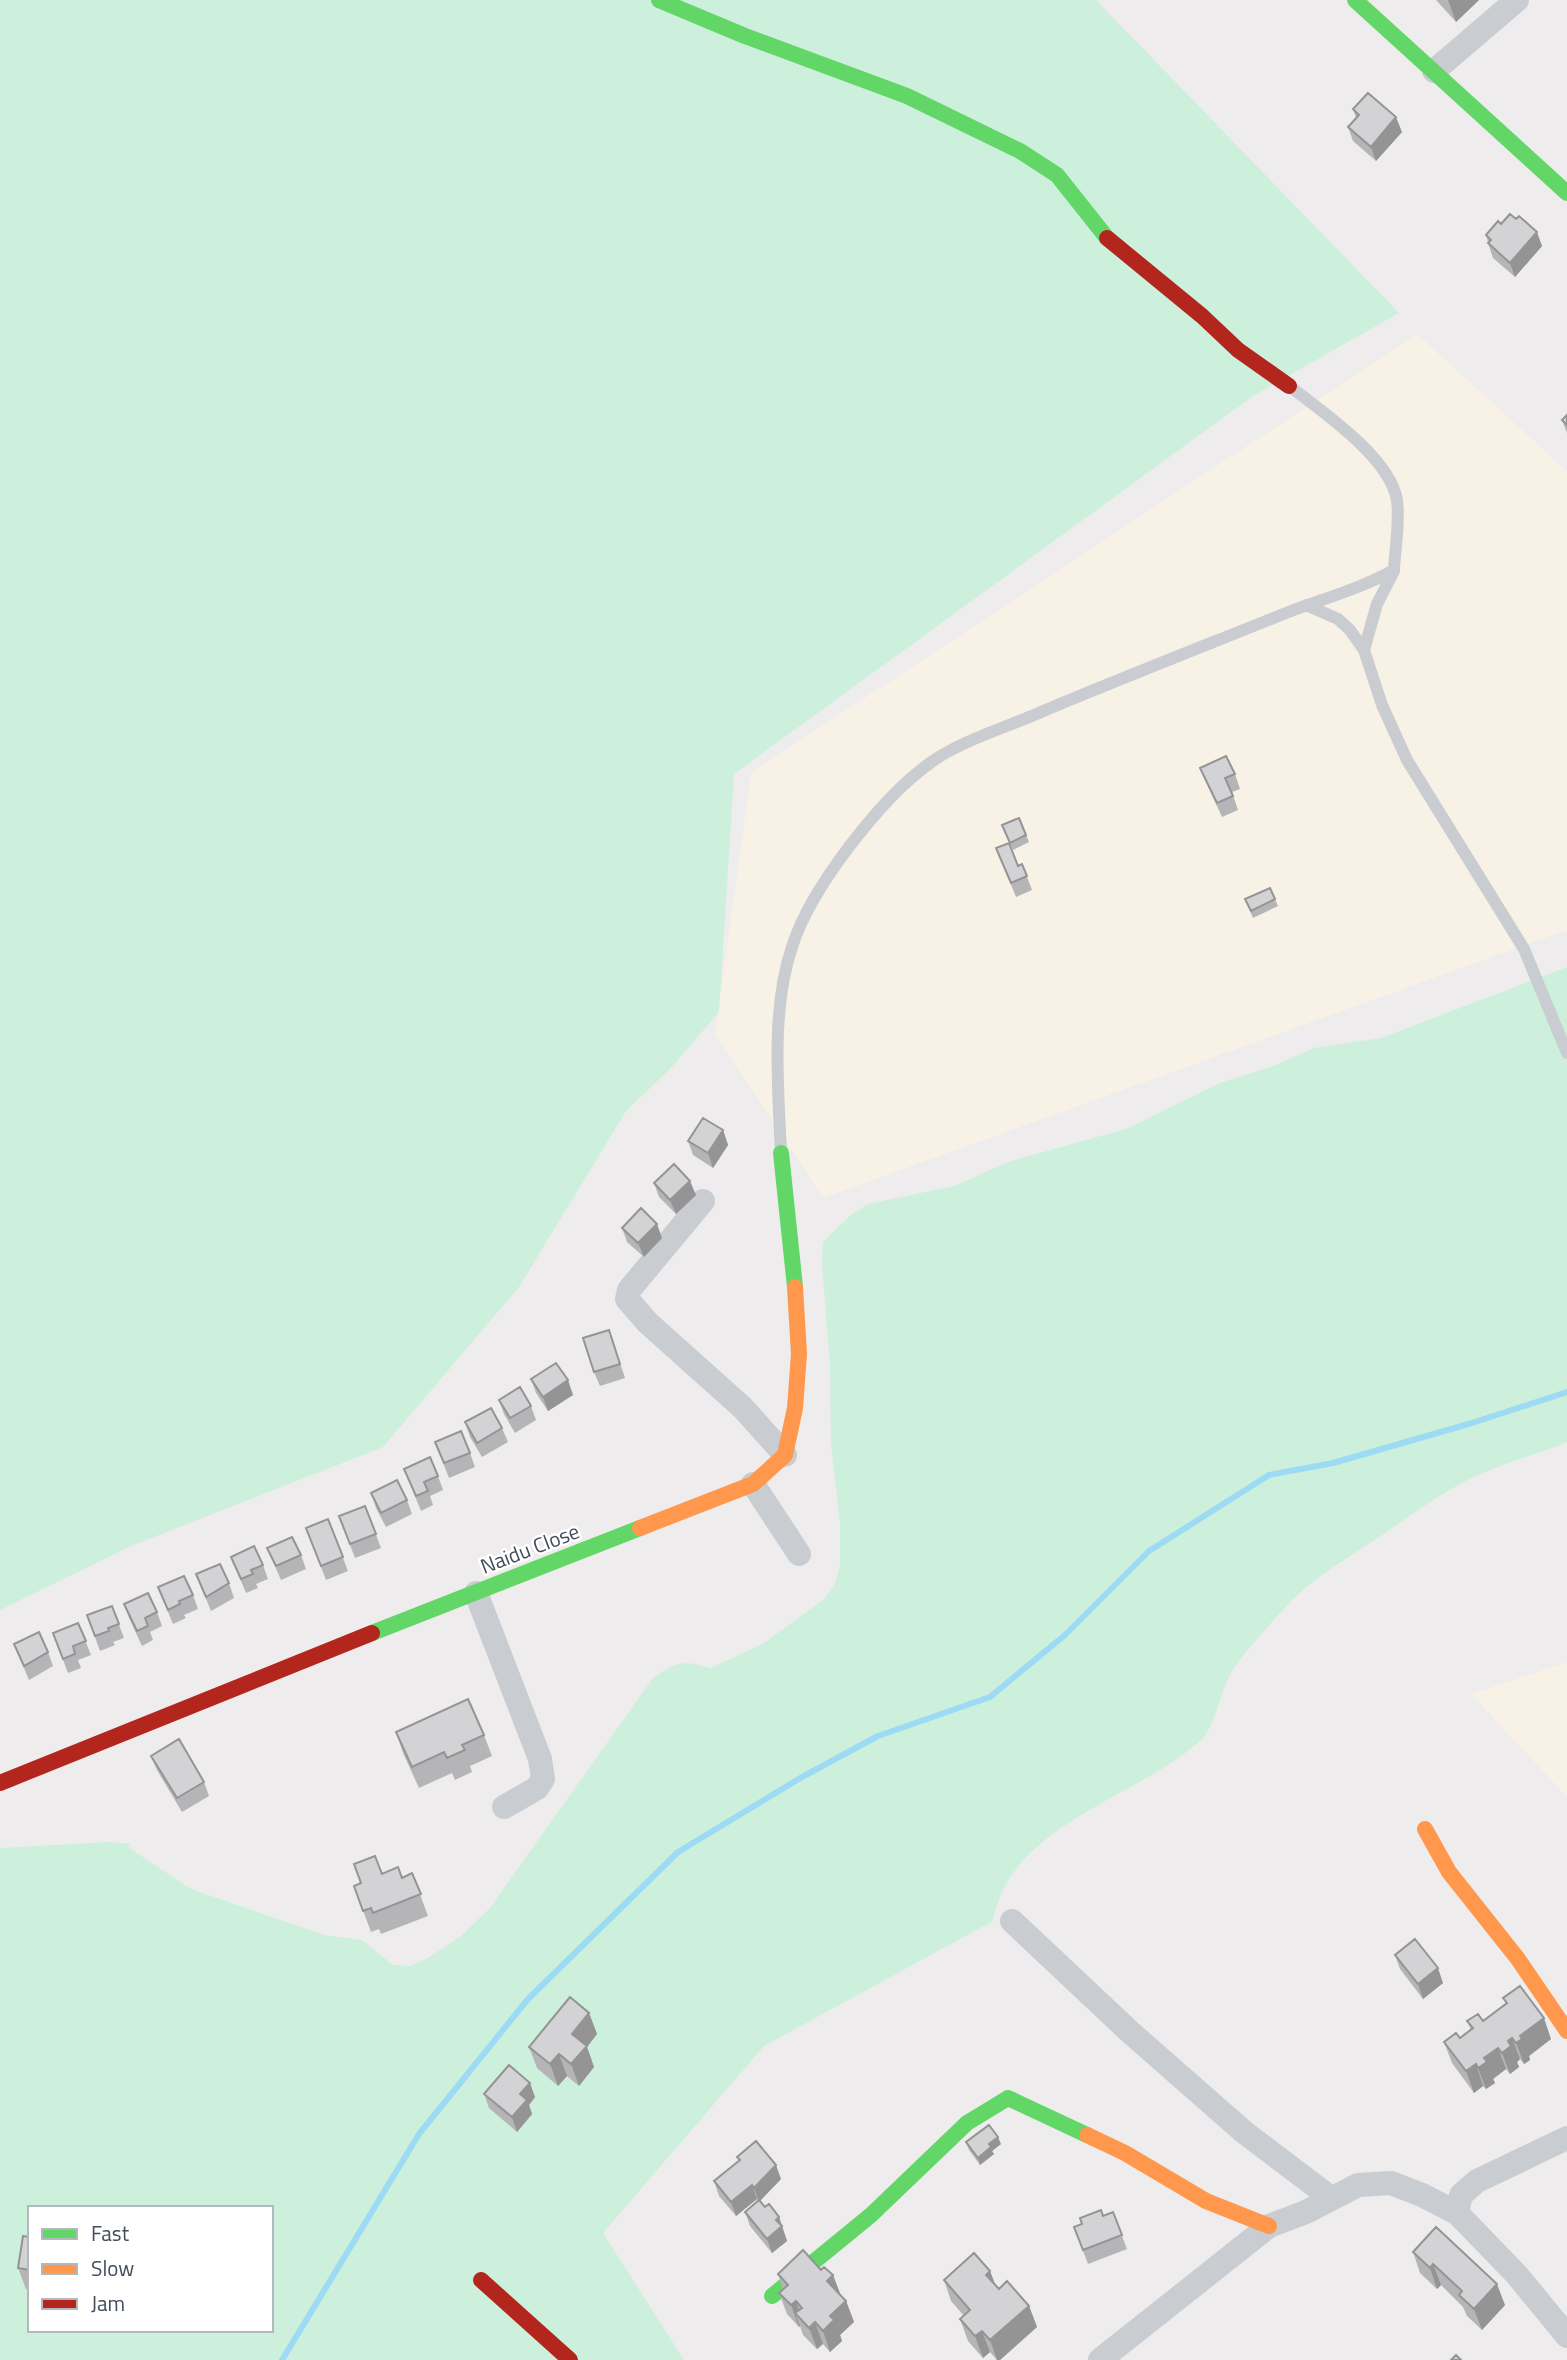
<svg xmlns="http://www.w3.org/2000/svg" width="1567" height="2360" font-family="'Titillium Web',sans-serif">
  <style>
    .commercial { fill: #f7f2e5 }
    .green { fill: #cdf0dc; fill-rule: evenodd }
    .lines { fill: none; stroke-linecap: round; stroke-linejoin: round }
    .stream { stroke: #9cdbf3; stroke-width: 6 }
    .lane { stroke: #c9cdd1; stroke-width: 12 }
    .street { stroke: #c9cdd1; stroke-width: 24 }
    .fast { stroke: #63d668; stroke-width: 16 }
    .slow { stroke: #ff974d; stroke-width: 16 }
    .jam { stroke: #b3261e; stroke-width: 16 }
    .wall { fill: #b5b5b7 }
    .shaded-wall { fill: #949495 }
    .building { fill: #d3d3d5; stroke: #949495; stroke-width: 2 }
    .labels { text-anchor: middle; stroke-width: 5; stroke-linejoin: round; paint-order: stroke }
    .street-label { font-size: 21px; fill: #424d5b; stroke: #fff }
  </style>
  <rect width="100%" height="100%" fill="#eeecec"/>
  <!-- commercial -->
  <path class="commercial" d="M1417,334L1567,471V930L823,1198L715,1033L751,773Z
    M1567,1662V1797L1471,1694Z"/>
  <!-- green -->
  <path class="green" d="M0,0H1096L1399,313L1253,396L734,774L719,1012L670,1069L626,1111L519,1287L383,1447L131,1546L0,1610Z
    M1567,967V1442C1539,1454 1510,1461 1483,1473C1450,1487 1421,1508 1392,1528C1364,1548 1332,1566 1305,1588C1286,1605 1267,1627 1251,1646C1242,1657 1232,1669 1227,1681C1220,1696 1213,1729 1202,1739C1138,1799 1010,1823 993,1921L764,2046L603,2233L684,2360H0V1848L111,1842L131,1844L128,1847L191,1889L324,1935L362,1940L393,1965L411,1966L428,1958L461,1936L490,1908L653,1678C678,1661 682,1660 711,1668L764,1643L824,1599L835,1584L840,1565V1524L831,1444L830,1364L822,1263L823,1242L851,1215L868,1204L954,1186L1011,1161L1126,1129L1220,1083L1276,1065L1314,1048L1381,1038ZM30,2208H271V2330H30Z"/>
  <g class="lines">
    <!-- stream -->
    <path class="stream" d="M282,2360L419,2134L528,1999L678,1852L802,1777L878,1736L990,1697L1065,1635L1149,1551L1269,1475L1333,1463L1472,1423L1567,1392"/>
    <!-- lane -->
    <path class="lane" d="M1306,605L1338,619L1350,630L1364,650L1382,705L1407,760L1524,949L1567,1053
      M1364,650L1377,604L1394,571
      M781,1152C778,1087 771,1009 792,947C810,889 881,798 930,763C962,740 1005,728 1041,712C1122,678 1204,646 1286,613C1322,599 1360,589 1394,570C1395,548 1400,523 1397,500C1390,458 1324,413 1292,388"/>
    <!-- street -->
    <path class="street" d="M1434,71L1517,0
      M703,1201L629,1290L627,1299L648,1323L743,1408L785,1455
      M753,1484L799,1554
      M476,1593L540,1759L543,1779L537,1788L504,1807
      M1012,1921L1130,2032L1244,2132L1331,2198
      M1457,2213L1461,2195L1477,2181L1567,2138
      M1100,2360L1269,2226L1306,2212L1358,2185L1391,2183L1422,2195L1457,2213L1517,2275L1567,2336"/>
    <!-- fast -->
    <path class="fast" d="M659,0L745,36L907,96L1020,151L1057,175L1107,238
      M1355,0L1567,193
      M781,1153L795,1287
      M372,1633L640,1528
      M772,2296L871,2215L967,2123L1008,2098L1087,2135"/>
    <!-- slow -->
    <path class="slow" d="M640,1528L753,1484L785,1455L795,1408L799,1354L795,1287
      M1425,1829L1449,1872L1518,1959L1567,2031
      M1087,2135L1125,2153L1206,2201L1269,2226"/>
    <!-- jam -->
    <path class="jam" d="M1107,238L1202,316L1238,350L1289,386
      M0,1783L372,1633
      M481,2280L570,2360"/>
  </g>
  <!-- wall -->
  <path class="wall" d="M1436,0H1479L1456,22Z
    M1353,109L1402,132L1376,161L1353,141L1348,127L1356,118Z
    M1501,224L1542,246L1515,277L1493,258L1488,243V242L1486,235Z
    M1567,415V433L1562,420Z
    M1200,768L1235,774L1240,789L1232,792L1238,810L1222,817L1206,782Z
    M1019,818L1029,842L1013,850L1002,825Z
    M996,848L1018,866L1022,864L1032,890L1016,897Z
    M1245,899H1275L1278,906L1253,918Z
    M723,1130L728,1145L713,1168L693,1155L688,1141Z
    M654,1183L696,1195L676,1214L659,1197Z
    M622,1228L662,1238L644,1257L627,1242Z
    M609,1330L625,1378L600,1386L594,1372Z
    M531,1379L573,1395L548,1411L536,1393Z
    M499,1400L531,1406L536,1420L515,1433L504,1414Z
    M465,1422L502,1428L508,1442L482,1457L470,1437Z
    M435,1442L470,1453L475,1467L449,1478Z
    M404,1469L438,1476L443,1490L430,1496L433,1505L421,1511Z
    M371,1493L407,1500L412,1514L386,1527L376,1508Z
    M365,1506L381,1548L355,1558L339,1516Z
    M328,1519L348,1571L326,1580L306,1528Z
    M267,1548L301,1555L306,1569L281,1580Z
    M231,1557L263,1565L268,1579L256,1584L258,1588L246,1593Z
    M196,1574L229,1583L234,1598L211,1611Z
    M158,1587L193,1595L198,1609L184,1615L186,1618L173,1624Z
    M124,1604L157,1612L162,1626L150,1632L153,1640L142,1646L129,1618Z
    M112,1606L124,1638L113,1642L115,1645L100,1651L87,1615Z
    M78,1623L91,1655L78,1660L81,1668L68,1673L53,1633Z
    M14,1644L48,1652L53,1666L29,1680Z
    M396,1732L484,1735L492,1756L470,1766L472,1772L455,1780L452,1773L419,1788L403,1753Z
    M151,1756L204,1782L209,1796L182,1812L157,1770Z
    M354,1864L382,1874L402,1878L412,1873L428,1916L381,1934L379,1929L371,1932L354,1886L361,1884Z
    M1395,1955L1443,1983L1423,1999L1400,1969Z
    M1503,1998L1551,2039L1529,2056L1530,2060L1524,2064L1520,2059L1517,2062L1519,2067L1510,2074L1506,2069L1493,2079L1495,2083L1486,2089L1483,2086L1474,2093L1452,2063L1444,2042L1460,2038L1471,2030L1467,2021H1483L1506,2004Z
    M589,2013L597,2034L587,2047L594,2067L579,2086L567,2076L558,2086L537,2068L529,2047Z
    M484,2094L535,2097L529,2105L532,2114L517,2132L489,2108Z
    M966,2142L1001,2144L992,2151L994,2154L980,2165L969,2150Z
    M737,2157L781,2179L760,2201L765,2207L779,2217L787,2241L772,2253L750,2226L745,2212L758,2201L757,2199L736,2216L719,2196L714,2181L739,2161Z
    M1113,2212L1127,2249L1088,2264L1074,2227Z
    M30,2237V2290L26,2289L18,2268Z
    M1413,2252L1505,2305L1482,2330L1467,2316L1463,2307L1441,2285L1437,2289L1420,2273Z
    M821,2270L833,2275L840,2294L846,2301L854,2322L840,2335L842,2341L830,2352L823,2344L817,2349L803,2335L800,2326L799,2327L787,2314L779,2293L783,2289L778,2274Z
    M990,2271L995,2285L999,2289L1029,2306L1037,2327L1000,2360H997L990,2352L983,2358L968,2341L960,2319L964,2316L951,2301L944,2280Z"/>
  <!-- shaded-wall -->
  <path class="shaded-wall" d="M1448,0H1479L1456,22Z
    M1396,117L1402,132L1376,161L1371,147Z
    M1537,232L1542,246L1515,277L1510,263Z
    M723,1130L728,1145L713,1168L708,1153Z
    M690,1181L696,1195L676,1214L670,1200Z
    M657,1224L662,1238L644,1257L638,1243Z
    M568,1380L573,1395L548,1411L543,1397Z
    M1438,1968L1443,1983L1423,1999L1418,1984Z
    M589,2013L597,2034L587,2047L594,2067L579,2086L571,2064L572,2034Z
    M1544,2018L1551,2039L1529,2056L1530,2060L1524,2064L1516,2043L1520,2036Z
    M1512,2038L1520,2059L1517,2062L1519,2067L1510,2074L1502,2053L1508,2041Z
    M1498,2048L1506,2069L1493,2079L1495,2083L1486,2089L1478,2068L1484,2058Z
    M559,2054L567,2076L558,2086L550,2064Z
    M1476,2064L1483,2086L1474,2093L1466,2071Z
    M530,2083L535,2097L529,2105L532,2114L517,2132L512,2117L520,2094Z
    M998,2137L1001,2144L992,2151L994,2154L980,2165L978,2158L989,2144Z
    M776,2165L781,2179L759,2202L754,2188Z
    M752,2185L757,2199L736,2216L731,2202Z
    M779,2217L787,2241L772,2253L767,2239L776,2220Z
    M1433,2264L1441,2285L1437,2289L1430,2268Z
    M990,2271L998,2292L986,2275Z
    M833,2275L841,2296L827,2281Z
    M1497,2284L1505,2305L1482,2330L1474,2309Z
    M796,2301L803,2322L795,2313L800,2326L799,2327L791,2305Z
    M846,2301L854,2322L840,2335L842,2341L830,2352L823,2331L830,2316Z
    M1029,2306L1037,2327L1000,2360H997L990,2340Z
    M815,2322L823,2344L817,2349L809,2328Z
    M982,2331L990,2352L983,2358L975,2336Z"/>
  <!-- building -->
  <path class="building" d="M1368,93L1396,117L1371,147L1348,127L1359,115L1353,109Z
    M1510,214L1516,219L1519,216L1537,232L1510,263L1488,243L1491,240L1486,235L1498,221L1501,224Z
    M1567,415V425L1562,420Z
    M1226,756L1235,774L1225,778L1233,796L1217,803L1200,768Z
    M1019,818L1026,835L1010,843L1002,825Z
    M1009,843L1018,866L1022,864L1027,876L1011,883L996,848Z
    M1270,888L1275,899L1251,911L1245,899Z
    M703,1118L723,1130L708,1153L688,1141Z
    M674,1164L690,1181L670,1200L654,1183Z
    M641,1208L657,1224L638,1243L622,1228Z
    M609,1330L620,1364L594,1372L583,1338Z
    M556,1363L568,1380L543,1397L531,1379Z
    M520,1387L531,1406L510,1418L499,1400Z
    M491,1408L502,1428L477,1443L465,1422Z
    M461,1431L470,1453L444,1463L435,1442Z
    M430,1457L438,1476L424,1482L428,1491L416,1496L404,1469Z
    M397,1480L407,1500L381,1513L371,1493Z
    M365,1506L376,1534L350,1544L339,1516Z
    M328,1519L343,1557L321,1566L306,1528Z
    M292,1537L301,1555L276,1566L267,1548Z
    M254,1546L263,1565L251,1570L253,1574L241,1579L231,1557Z
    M220,1564L229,1583L206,1597L196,1574Z
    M184,1576L193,1595L179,1601L180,1604L168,1610L158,1587Z
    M148,1593L157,1612L145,1618L148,1626L137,1631L124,1604Z
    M112,1606L119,1624L108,1628L109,1631L95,1636L87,1615Z
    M78,1623L86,1641L73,1646L75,1654L63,1659L53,1633Z
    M39,1632L48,1652L24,1666L14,1644Z
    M468,1699L484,1735L462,1745L465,1750L447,1758L444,1752L412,1767L396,1732Z
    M179,1739L204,1782L177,1798L151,1756Z
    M375,1856L382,1874L398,1867L402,1878L412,1873L421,1894L373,1913L371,1908L363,1911L354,1886L361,1883L354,1864Z
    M1415,1939L1438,1968L1418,1984L1395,1955Z
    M1520,1986L1544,2018L1520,2036L1522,2039L1516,2043L1512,2038L1508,2041L1511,2046L1502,2053L1498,2048L1484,2058L1487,2062L1478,2068L1476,2064L1466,2071L1444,2042L1456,2033L1460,2038L1473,2028L1467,2021L1478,2014L1483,2021L1507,2003L1503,1998Z
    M570,1997L589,2013L572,2034L587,2046L571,2064L559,2054L550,2064L529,2047Z
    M509,2065L530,2083L520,2094L527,2100L512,2117L484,2094Z
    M989,2125L998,2137L989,2144L991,2147L978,2158L966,2142Z
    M756,2141L776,2165L754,2188L752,2185L731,2202L714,2181L740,2160L737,2157Z
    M759,2200L765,2207L769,2204L779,2217L776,2220L782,2226L767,2239L745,2212Z
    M1101,2210L1103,2216L1113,2212L1122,2235L1083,2250L1074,2227L1082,2224L1080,2218Z
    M1436,2227L1497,2284L1474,2309L1459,2295L1462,2291L1433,2264L1430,2268L1413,2252Z
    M23,2236L30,2237V2270L18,2268Z
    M803,2250L821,2270L824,2267L833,2275L827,2281L846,2301L830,2316L834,2320L823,2331L815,2322L809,2328L795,2313L802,2308L796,2301L791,2305L779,2293L788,2285L778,2274Z
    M974,2253L990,2271L986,2275L999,2289L1007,2281L1029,2306L990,2340L982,2331L975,2336L960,2319L970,2310L944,2280Z
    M1456,2355L1461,2360H1451Z"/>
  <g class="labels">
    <!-- street labels -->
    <g class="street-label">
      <text transform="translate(530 1549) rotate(-21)" y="7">Naidu Close</text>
    </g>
  </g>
  <!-- legend -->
  <rect x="28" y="2206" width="245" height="126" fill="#ffffff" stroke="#b3b8bd" stroke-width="2"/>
  <rect x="42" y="2229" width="35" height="10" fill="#63d668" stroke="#b3b8bd" stroke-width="2"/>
  <text x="91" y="2241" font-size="21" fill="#424d5b">Fast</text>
  <rect x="42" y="2264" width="35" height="10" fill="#ff974d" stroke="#b3b8bd" stroke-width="2"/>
  <text x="91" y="2276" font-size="21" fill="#424d5b">Slow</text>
  <rect x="42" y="2299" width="35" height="10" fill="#b3261e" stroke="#b3b8bd" stroke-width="2"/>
  <text x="91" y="2311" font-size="21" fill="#424d5b">Jam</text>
</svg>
